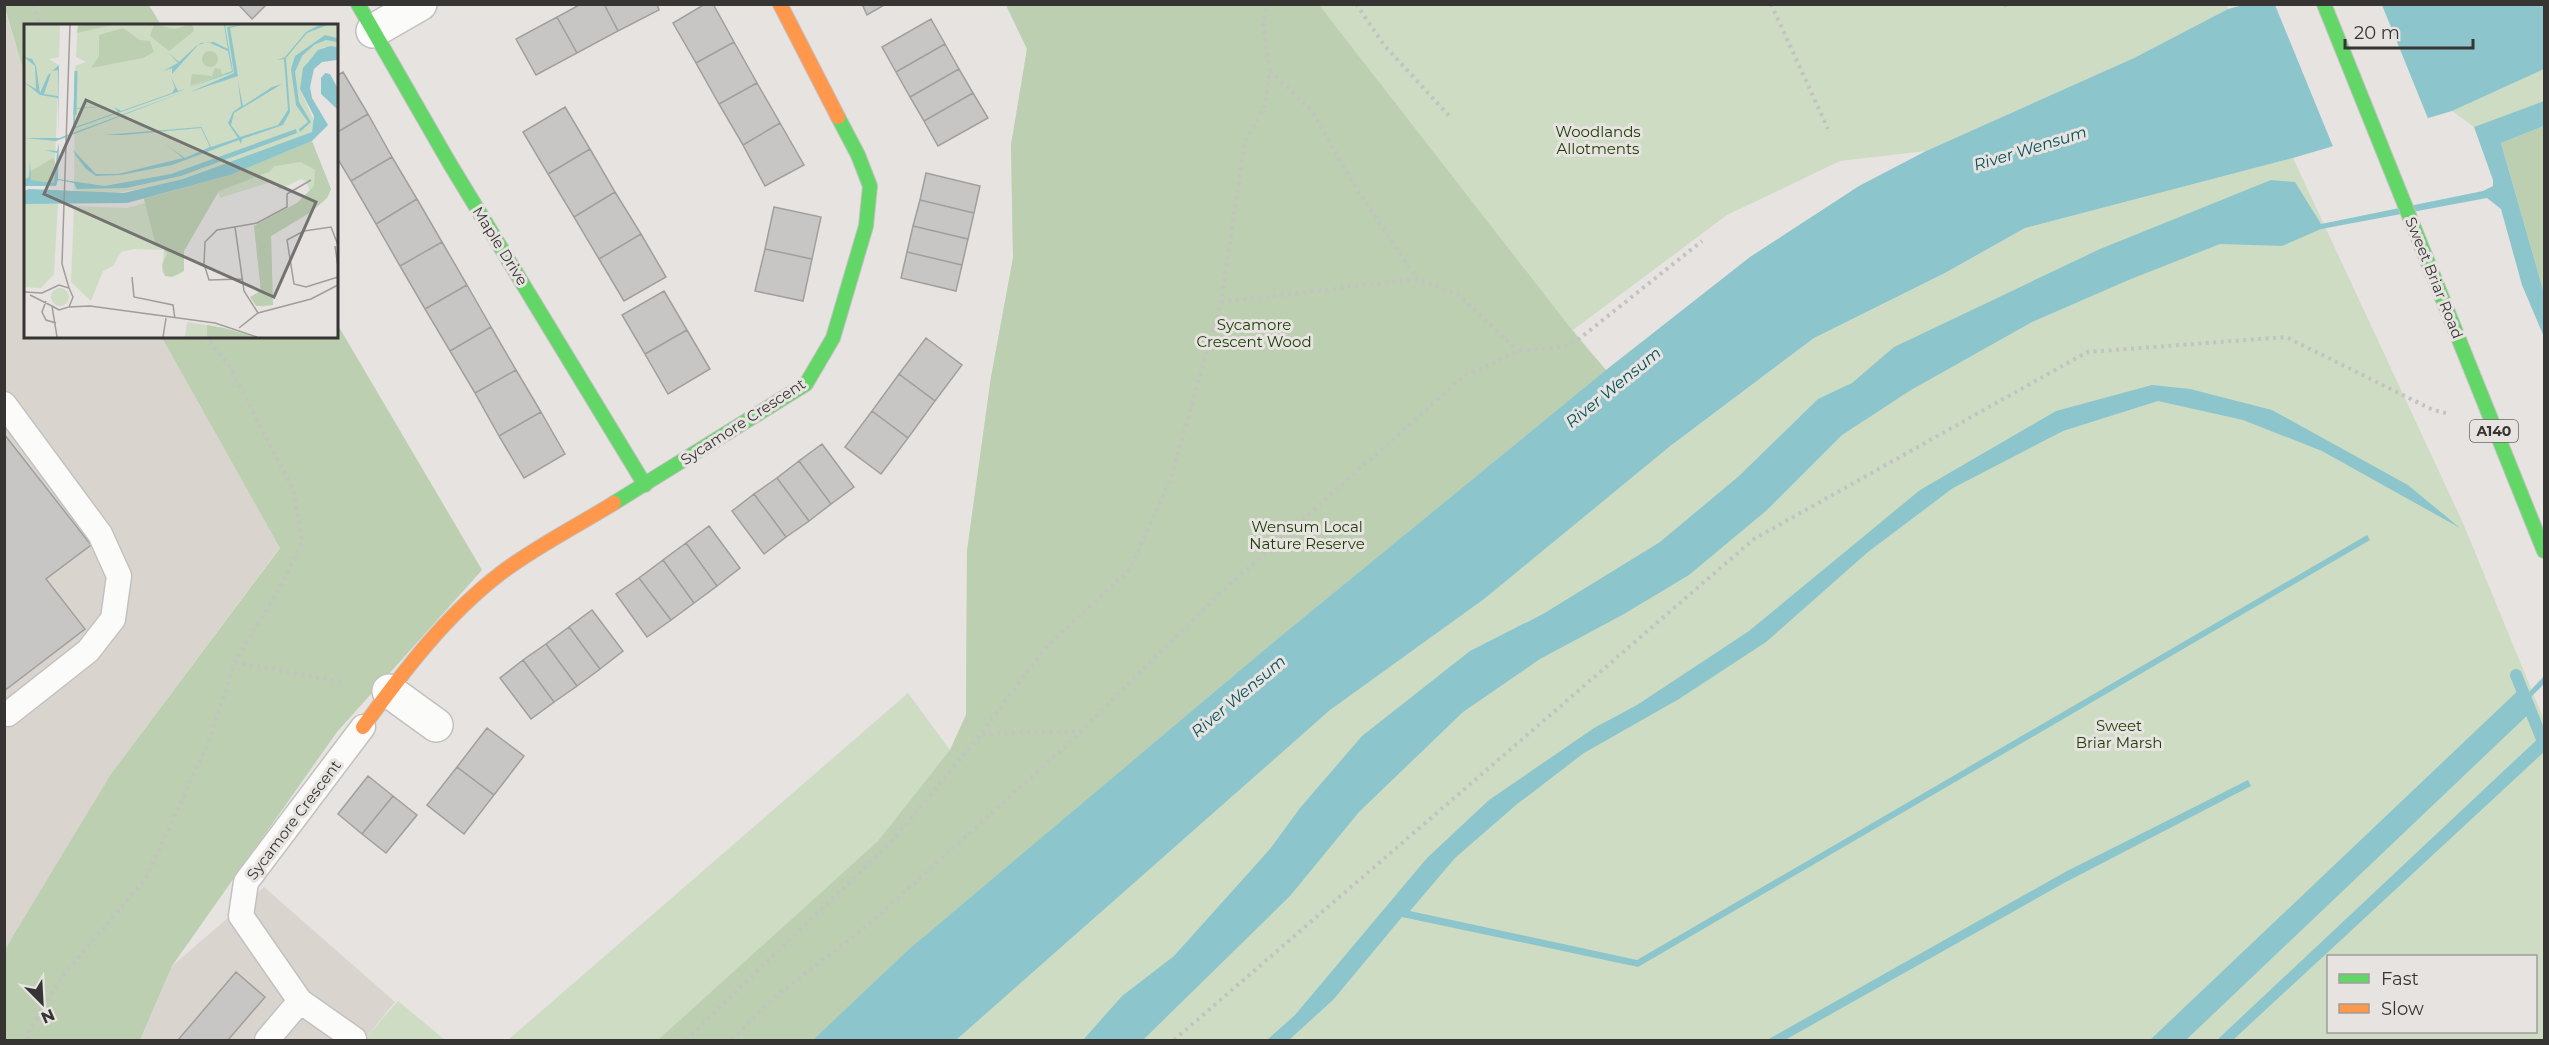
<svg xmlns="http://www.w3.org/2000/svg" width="2549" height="1045" font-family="Montserrat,sans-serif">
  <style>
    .built { fill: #dad4cf }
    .green { fill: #cedcc4; fill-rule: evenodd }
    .forest { fill: #bccfb1 }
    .water { fill: #8cc6cc }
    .pier { fill: #e6e3e1 }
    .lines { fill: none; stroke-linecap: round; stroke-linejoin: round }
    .stream { stroke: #8cc6cc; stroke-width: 12 }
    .building { fill: #c8c6c5; stroke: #a19f9d; stroke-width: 1.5 }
    .lane-casing { stroke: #c3c1c0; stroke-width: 27 }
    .street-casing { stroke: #c3c1c0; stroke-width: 36 }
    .fast-casing { stroke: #c3c1c0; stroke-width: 16 }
    .slow-casing { stroke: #c3c1c0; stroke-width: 16 }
    .path { stroke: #c3c3c2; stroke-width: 4; stroke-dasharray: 3 4.5; stroke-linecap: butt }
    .lane { stroke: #fbfbfa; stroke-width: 24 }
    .street { stroke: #fbfbfa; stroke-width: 33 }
    .fast { stroke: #63d668; stroke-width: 14 }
    .slow { stroke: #ff974d; stroke-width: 14 }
    .labels { text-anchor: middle; stroke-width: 6; stroke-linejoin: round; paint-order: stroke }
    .shield { fill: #e7e3e0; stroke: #6b6968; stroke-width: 1.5 }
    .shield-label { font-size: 14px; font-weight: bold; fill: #363534 }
    .park-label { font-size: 15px; fill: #1c3c04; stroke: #e7e3e0 }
    .street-label { font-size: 15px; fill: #363534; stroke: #e7e3e0 }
    .water-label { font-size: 16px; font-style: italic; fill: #025259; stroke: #e7e3e0 }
    .inset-river { fill: none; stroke: #8cc6cc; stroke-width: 3 }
    .inset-road { fill: none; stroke: #a09d9c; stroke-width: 1.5 }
    .view { fill: #747271; fill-opacity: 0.15; stroke: #747271; stroke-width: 3 }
    .inset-edge { fill: none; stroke: #363534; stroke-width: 3 }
  </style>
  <rect width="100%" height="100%" fill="#e6e3e1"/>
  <!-- built -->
  <path class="built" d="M4,7L25,76L26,336H161L280,547L111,774L5,952Z
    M264,887L395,1002L364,1040H140L172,966Z"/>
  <!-- green -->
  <path class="green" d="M1006,5H2227L2228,9L2134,58L1926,151L1840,161L1727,215L1573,330L1669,447L1814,338L1945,273L2025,228L2293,158L2463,523L2544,720V1040H508L908,693L950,750L966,715L967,551L991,377L1013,258L1011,145L1027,49ZM2328,956H2536V1032H2328Z
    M2544,69V101L2474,127L2452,111Z
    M398,1001L445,1040H364Z"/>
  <!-- forest -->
  <path class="forest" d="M1244,4L1319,5L1579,339L1606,370L1270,645L908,950L813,1040H658L878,841L950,750L966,715L967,551L991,377L1013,258L1011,145L1027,49L1006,5Z
    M4,5H149L161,25L26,26L25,76Z
    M2544,126V293L2501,143Z
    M336,322L482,570L337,732L172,966L140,1040H5L4,952L13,936L111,774L280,548L161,336H336Z"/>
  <!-- water -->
  <path class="water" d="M2243,5H2544V69L2452,111L2293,158L2025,228L1945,273L1814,338L1669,447L1484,599L1330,710L956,1040H813L908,950L1270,645L1606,370L1750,257L1859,186L1926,151L2134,58L2228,9Z
    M2544,101V126L2501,143L2544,293V337L2522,285L2501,209L2487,198L2321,229L2282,246L2220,244L2131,279L2032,322L1911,390L1842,435L1767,510L1689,575L1624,614L1540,659L1463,712L1359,812L1290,896L1143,1040H1083L1122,996L1174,956L1270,849L1300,808L1362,736L1470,651L1543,614L1660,542L1739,476L1818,399L1852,383L1894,347L2100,249L2271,180L2295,182L2321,224L2483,191L2493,186V180L2474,127Z
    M2152,385L2190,389L2272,410L2408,485L2460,528L2322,451L2243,420L2158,401L2063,431L1953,488L1868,552L1766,642L1679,699L1584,753L1516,805L1455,858L1410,911L1637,960L2367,535L2370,540L1638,967L1402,917L1333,1000L1289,1040H1267L1295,1015L1427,858L1489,800L1594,728L1637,705L1749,631L1920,490L2056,411Z
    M2544,676V684L2531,697L2533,710L2186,1040H2150L2525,684L2529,692Z
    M2544,733V752L2233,1040H2217Z
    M2248,780L2251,786L2064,883L1785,1040H1767L2067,871Z"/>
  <!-- pier -->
  <path class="pier" d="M2275,5H2382L2429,121L2334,149Z"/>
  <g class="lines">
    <!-- stream -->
    <path class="stream" d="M2516,675L2544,744"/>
  </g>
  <!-- building -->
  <path class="building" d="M238,4H267L252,19Z
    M581,4H604L618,31L577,53L557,17Z
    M604,4H657L659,10L618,31Z
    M705,4H713L734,42L696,63L673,23Z
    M862,4H886L867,15Z
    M557,17L577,53L536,75L516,39Z
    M931,19L945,44L896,72L882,47Z
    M734,42L757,83L719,104L696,63Z
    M945,44L959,69L910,97L896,72Z
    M959,69L973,93L924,121L910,97Z
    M343,72L368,114L336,133V76Z
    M757,83L780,123L743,145L719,104Z
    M973,93L988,118L938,146L924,121Z
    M565,107L590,149L548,174L523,132Z
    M368,114L392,157L351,181L336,156V133Z
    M780,123L804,165L765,186L743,145Z
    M590,149L615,192L574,217L548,174Z
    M392,157L417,199L376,224L351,181Z
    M926,173L980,186L974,213L920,200Z
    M615,192L641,234L599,259L574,217Z
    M417,199L442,242L400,266L376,224Z
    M920,200L974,213L968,239L913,226Z
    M774,207L821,217L812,259L765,249Z
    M913,226L968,239L962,265L907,252Z
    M641,234L666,277L624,301L599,259Z
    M442,242L467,285L425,309L400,266Z
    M765,249L812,259L803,301L755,291Z
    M907,252L962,265L956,291L901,278Z
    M467,285L491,327L450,351L425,309Z
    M664,291L687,330L645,354L622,315Z
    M491,327L516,370L475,393L450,351Z
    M687,330L710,369L668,394L645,354Z
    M926,338L962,365L935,401L899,374Z
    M516,370L541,412L499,436L475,393Z
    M899,374L935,401L908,438L872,411Z
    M872,411L908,438L881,474L845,447Z
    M541,412L565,454L524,478L499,436Z
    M4,434L91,545L46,579L85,629L4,691Z
    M822,444L854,487L831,504L799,461Z
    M799,461L831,504L809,521L777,478Z
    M777,478L809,521L786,537L754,494Z
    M754,494L786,537L764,554L732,511Z
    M709,526L740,568L717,586L686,543Z
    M686,543L717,586L694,603L663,560Z
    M663,560L694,603L671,620L639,578Z
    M639,578L671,620L647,637L616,594Z
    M592,610L623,651L600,669L569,627Z
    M569,627L600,669L577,686L546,644Z
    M546,644L577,686L554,702L523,660Z
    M523,660L554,702L531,719L500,678Z
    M487,728L524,756L494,795L457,767Z
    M457,767L494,795L464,834L427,805Z
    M368,776L393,796L362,834L338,814Z
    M393,796L417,815L386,853L362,834Z
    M236,972L265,997L228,1040H178Z"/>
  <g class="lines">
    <!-- lane casing -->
    <g class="lane-casing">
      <path id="lane" d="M4,404L100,534L119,576L113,619L88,651L8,714
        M300,1001L354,1039
        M267,1040L300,1001L241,916L246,882L363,727"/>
    </g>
    <!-- street casing -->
    <g class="street-casing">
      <path id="street" d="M373,31L420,4
        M389,691L436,725"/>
    </g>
    <!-- fast casing -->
    <g class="fast-casing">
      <path id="fast" d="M358,4L450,164L645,485
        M2324,4L2544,551
        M614,503L806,384L833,338L866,226L870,186L858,155L838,117"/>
    </g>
    <!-- slow casing -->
    <g class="slow-casing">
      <path id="slow" d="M780,4L838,117
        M363,727C403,672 446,615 501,573C535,547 577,526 614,503"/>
    </g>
    <!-- path -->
    <path class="path" d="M34,4L39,26
      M1356,4L1384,45L1451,118
      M1771,4L1828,129
      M2005,4L2007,10
      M1270,71L1312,111L1356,188L1417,279
      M1221,302L1417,279L1459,295L1518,351
      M235,662L346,683
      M982,734L1081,731L1218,595L1463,377L1518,351L1564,347L1579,339L1702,241
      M28,1040L27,1035L62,977L146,878L208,744L235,662L282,584L302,543L293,489L228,364L205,336
      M686,1040L892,841L981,734L1045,648L1130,569L1171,478L1221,302L1245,141L1264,108L1270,71L1263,24L1268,4
      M732,1040L771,1000L868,925L1081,732
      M1174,1040L1754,539L2087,352L2286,337L2433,410L2446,413"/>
    <!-- lane -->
    <use href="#lane" class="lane"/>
    <!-- street -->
    <use href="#street" class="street"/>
    <!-- fast -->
    <use href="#fast" class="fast"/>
    <!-- slow -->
    <use href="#slow" class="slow"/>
  </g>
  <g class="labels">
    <!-- shield labels -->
    <rect class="shield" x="2470" y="420" width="48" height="22" rx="4.5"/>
    <g class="shield-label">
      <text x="2494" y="436">A140</text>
    </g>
    <!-- park labels -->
    <g class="park-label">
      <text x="1598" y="137">Woodlands<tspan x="1598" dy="17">Allotments</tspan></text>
      <text x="1254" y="330">Sycamore<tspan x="1254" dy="17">Crescent Wood</tspan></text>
      <text x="1307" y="532">Wensum Local<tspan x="1307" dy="17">Nature Reserve</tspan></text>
      <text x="2119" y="731">Sweet<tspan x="2119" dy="17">Briar Marsh</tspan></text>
    </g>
    <!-- street labels -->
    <g class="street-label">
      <text transform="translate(500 246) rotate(58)" y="5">Maple Drive</text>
      <text transform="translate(2434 278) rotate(68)" y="5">Sweet Briar Road</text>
      <text transform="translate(743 422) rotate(-33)" y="5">Sycamore Crescent</text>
      <text transform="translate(294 820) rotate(-53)" y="5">Sycamore Crescent</text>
    </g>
    <!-- water labels -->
    <g class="water-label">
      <text transform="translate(2030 148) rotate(-17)" y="6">River Wensum</text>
      <text transform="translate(1613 387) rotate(-39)" y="6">River Wensum</text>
      <text transform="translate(1238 696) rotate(-40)" y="6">River Wensum</text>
    </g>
  </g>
  <!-- overview -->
  <g transform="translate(24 24)">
    <rect width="314" height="314" fill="#e6e3e1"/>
    <path d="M0,0H36L35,33L25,35L35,41L30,159L0,157ZM54,0H313V23H300L283,38L276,65L290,97L288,108L283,110L307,165L303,174L287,188L247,212L249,281L237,283L226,273L237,267L230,202L273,179L286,167L282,157L277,155L255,166L250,157L196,174L194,167L160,227V247L153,251L141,252L138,247L140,226L110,225L97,228L89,242L79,247L67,277L47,258L50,182L103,184L121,179L117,165L77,171L50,166L51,42L62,38L52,33ZM11,178L34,180L30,250L17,264L0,263V180ZM27 273a9 9 0 1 1 18 0a9 9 0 1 1-18 0ZM163,298L200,304L230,313H161Z" fill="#cedcc4"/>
    <path d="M54,0H92L53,9ZM130,0L151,5L168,0L170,7L145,27L126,12ZM99,4L116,16L126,17L130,28L119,34L67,44L75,32V11ZM178 35a8 8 0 1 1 16 0a8 8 0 1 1-16 0ZM191,44L197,45L198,51L166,62L168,50L188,52ZM288,117L307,165L303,174L287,188L247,212L249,281L232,282L226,273L237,267L230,202L273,179L290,162L291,146L277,138L251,142L245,148L195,167L160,227V247L148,253L141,252L138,241L143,230L138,222H132L120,175L206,151ZM29,134L33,142L30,159L7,156V147ZM183,301L200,304L230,313H183Z" fill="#bccfb1"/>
    <path d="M206,0L201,2L209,48L164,64L208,47L204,27L184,18L174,21L148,50V44L139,47L154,39L145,29L155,38L172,22L177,19L190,18L204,25L200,1ZM221,0L206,4L214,52L166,68L210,49L203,3ZM297,0H306L283,9L262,34L266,88L259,101L218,115L217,120L215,116L148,141L97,151L72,152L62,145L52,132L49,126L72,150H94L159,134L141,120L58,129L141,120L161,134L186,123L177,104L99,111H79L177,103L175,98L187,123L214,114L204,99L209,88L217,82L214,57L219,82L248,63L258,60L210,89L207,101L216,113L254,101L264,86L260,35L253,36L261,33L282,8ZM301,11L313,14V18L302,16L290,21L278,32L271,48L275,78L287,98L276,108L275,105L284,98L272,81L267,45L271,32ZM306,22L313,23V36L298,38L290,45L286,63L288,74L304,101L288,117L206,151L103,179L0,180V167L5,165L100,169L159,155L288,108L290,92L276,65L279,44L294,26ZM0,33L8,35L12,42L16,69L24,51L27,49L20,70L34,72V46L28,47L35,41L34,111V74L16,71L0,58L12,65L11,42ZM51,44V84L88,82L51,85V103L94,88L90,83L97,87L148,69L151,64L147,53L154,67L162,65L49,105ZM301,49L306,50L313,63V85L297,70V54ZM162,67L32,117L0,114H35ZM272,105L273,109L157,152L102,164L53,165L50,159L34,156L32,162H0V156L5,153L6,136L7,156L30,159L33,129L20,126L33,127L35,119L34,155L80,162L147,150Z" fill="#8cc6cc"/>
    <path class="inset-river" d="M51,91L52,47"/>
    <path class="inset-road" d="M211,203L220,267L234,289M280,207L307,203L314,221M278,208L263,216L270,260L282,263L314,253M311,222L314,243M108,253L110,273L149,281L151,295M218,255L185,256L180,240L181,218L193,206L233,199L263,183V170L287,156M45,264L38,240L46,0M1,268L18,269L35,261L45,264L49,273L45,283L35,286L28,282M6,271L28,282L33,313M22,277L18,288L22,296L32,299M45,283L66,282L191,299L233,313M215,304L234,289L287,275L314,261M139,313L142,294"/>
    <path class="view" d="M62,76L292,178L250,273L20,170Z"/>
    <rect width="314" height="314" class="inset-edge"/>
  </g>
  <!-- border -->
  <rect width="2549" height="1045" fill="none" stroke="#363534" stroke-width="12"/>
  <!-- legend -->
  <rect x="2327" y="955" width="210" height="78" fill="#e7e3e0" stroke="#a09d9b" stroke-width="1.5"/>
  <rect x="2339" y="974" width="30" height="9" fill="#63d668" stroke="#a09d9b" stroke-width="1.5"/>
  <text x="2381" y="985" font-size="18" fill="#363534">Fast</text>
  <rect x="2339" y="1004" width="30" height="9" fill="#ff974d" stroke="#a09d9b" stroke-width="1.5"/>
  <text x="2381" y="1015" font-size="18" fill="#363534">Slow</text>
  <!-- north arrow -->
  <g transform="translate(42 1003) rotate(156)" stroke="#e7e3e0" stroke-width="4.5" paint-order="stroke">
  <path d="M0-4.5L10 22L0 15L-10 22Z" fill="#363534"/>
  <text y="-9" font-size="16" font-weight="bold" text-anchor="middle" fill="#363534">N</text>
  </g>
  <!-- scale -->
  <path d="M2345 39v9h128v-9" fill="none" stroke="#363534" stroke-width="3"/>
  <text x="2354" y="39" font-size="18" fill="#363534" stroke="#e7e3e0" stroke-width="4.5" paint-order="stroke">20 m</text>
</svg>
